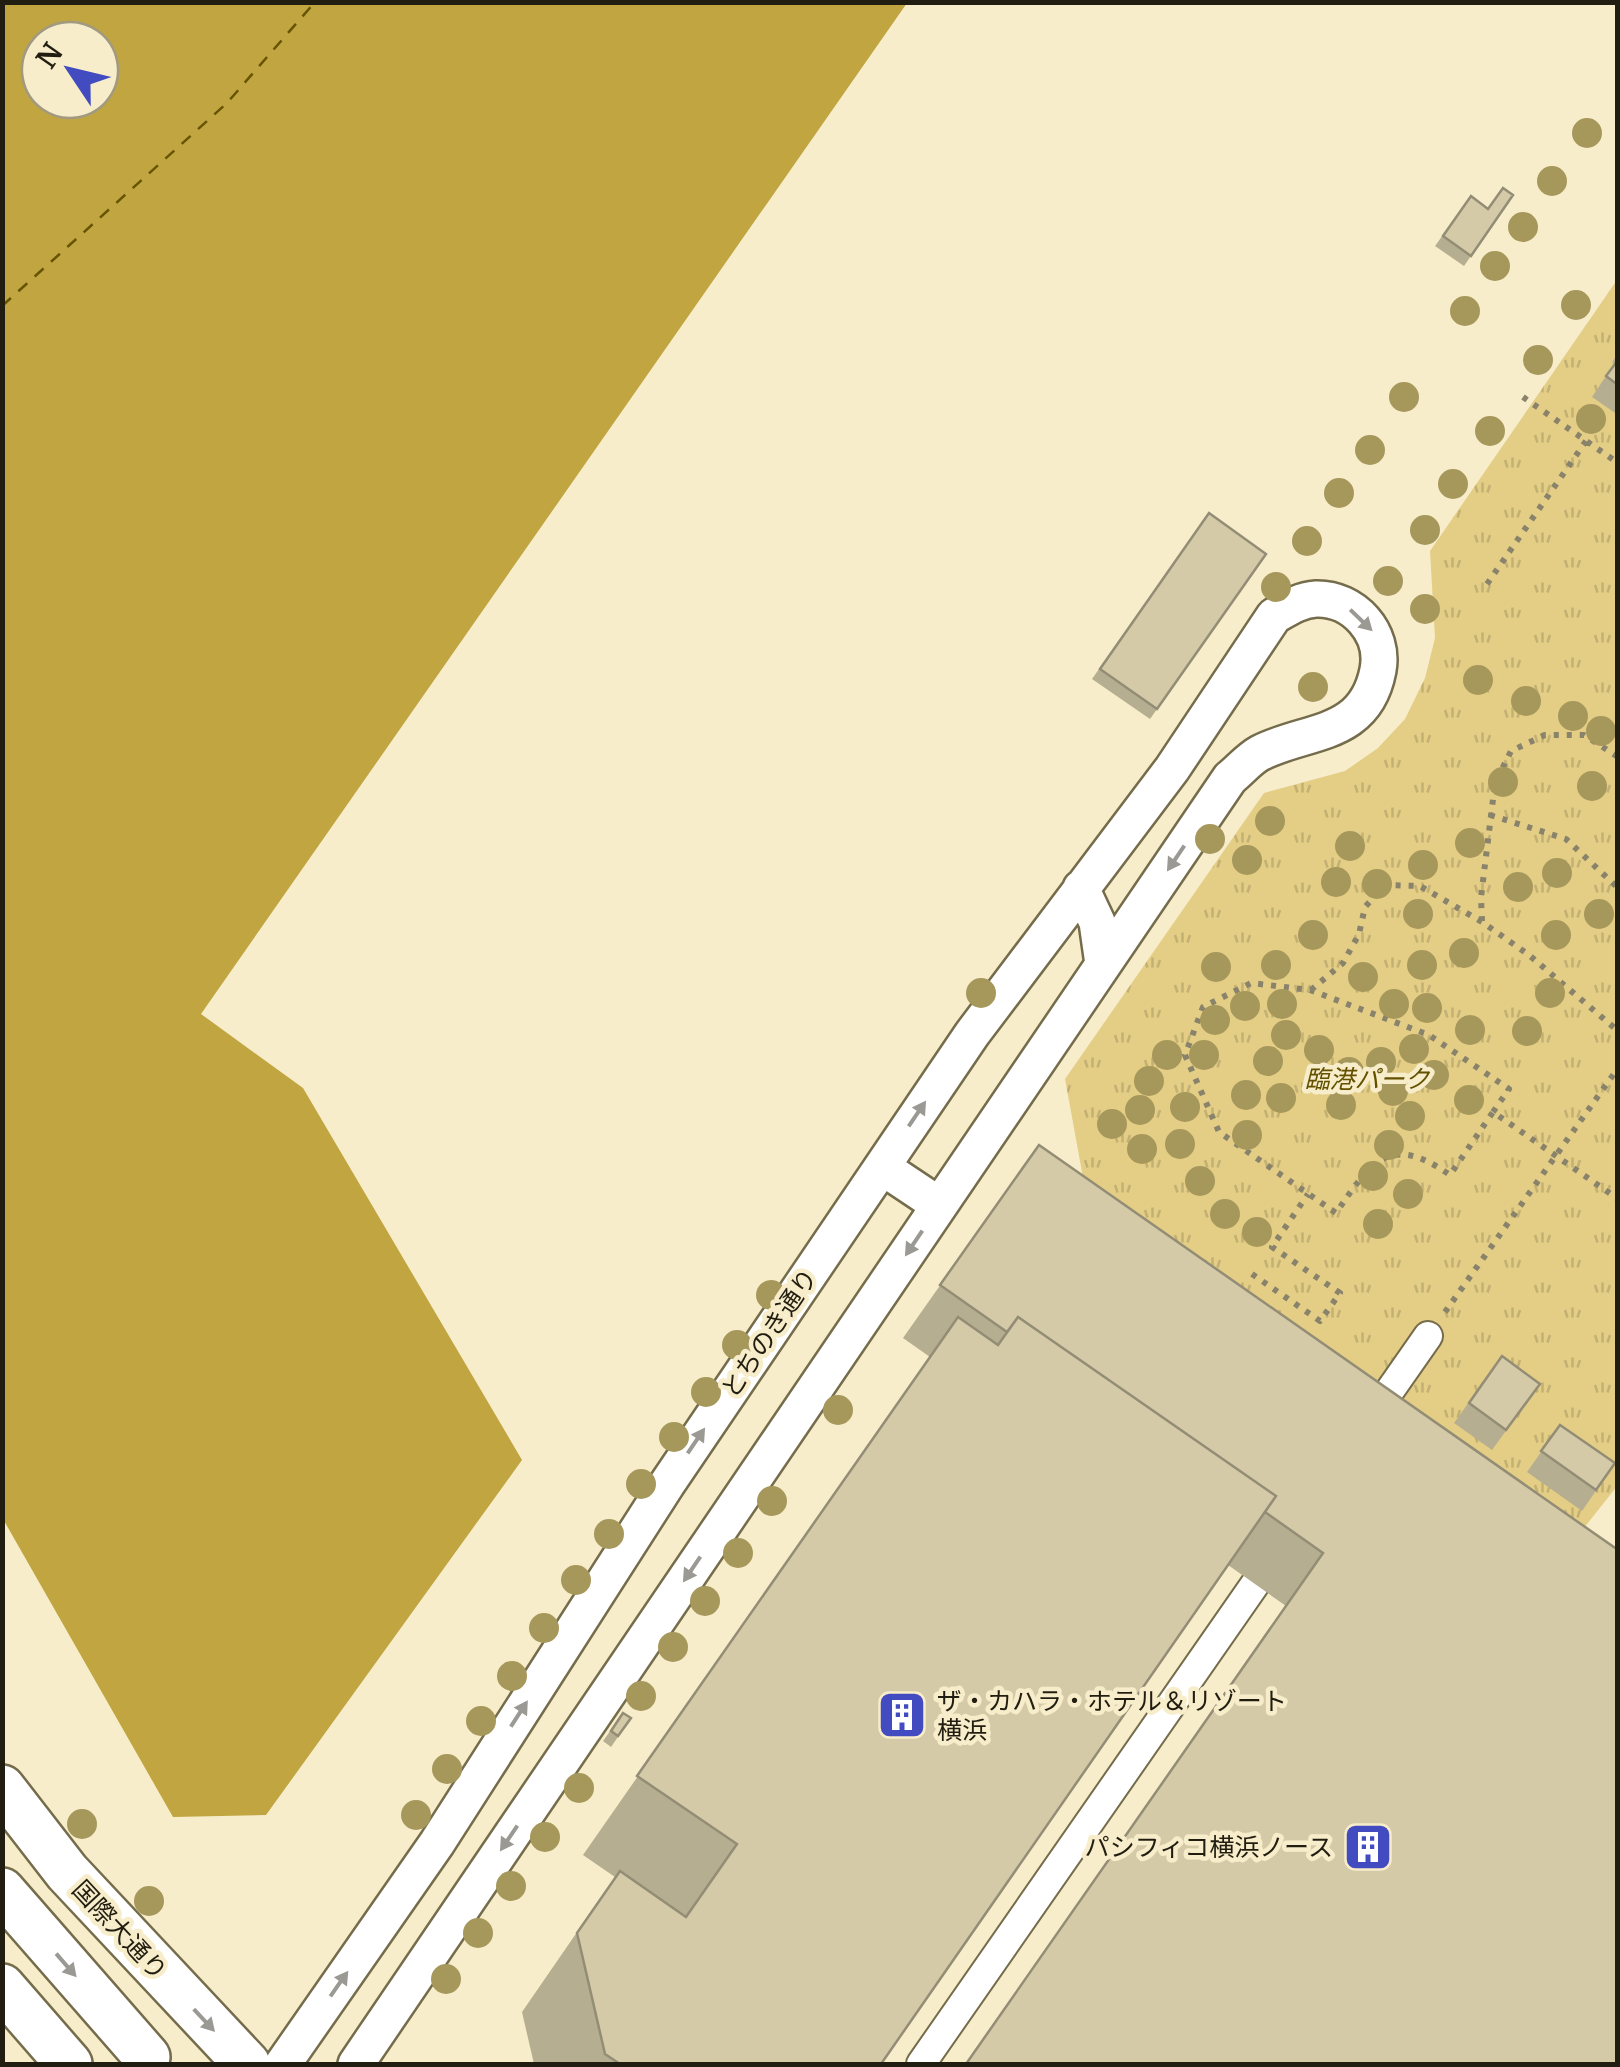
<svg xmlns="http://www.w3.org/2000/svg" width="1620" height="2067" font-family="Merriweather,'Noto Sans JP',serif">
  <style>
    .grass { fill: url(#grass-tufts) }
    .water { fill: #c1a541; fill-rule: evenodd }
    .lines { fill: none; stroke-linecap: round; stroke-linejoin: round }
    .ferry { stroke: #675403; stroke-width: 2.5; stroke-dasharray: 12 10; stroke-linecap: butt }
    .pedestrian-casing { stroke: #756c4c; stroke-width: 32 }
    .minor-casing { stroke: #756c4c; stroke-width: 40 }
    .tertiary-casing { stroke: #756c4c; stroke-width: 50 }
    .path { stroke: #8a836b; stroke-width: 6; stroke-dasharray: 5 8; stroke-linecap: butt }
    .pedestrian { stroke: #fff; stroke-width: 28 }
    .minor { stroke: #fff; stroke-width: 35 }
    .tertiary { stroke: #fff; stroke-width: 45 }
    .tree { fill: #a6975b }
    .wall { fill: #b6ae90 }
    .building { fill: #d4caa8; stroke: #948d76; stroke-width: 2.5 }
    .oneway { fill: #9b9993 }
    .labels { text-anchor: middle; stroke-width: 9; stroke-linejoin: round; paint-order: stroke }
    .park-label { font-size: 25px; font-style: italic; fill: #635100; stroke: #f7edca }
    .street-label { font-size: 25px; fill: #211d10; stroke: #f7edca }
    .poi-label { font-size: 25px; fill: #211d10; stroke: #f7edca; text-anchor: start }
  </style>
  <defs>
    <pattern id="grass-tufts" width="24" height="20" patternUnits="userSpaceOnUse" patternTransform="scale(2.5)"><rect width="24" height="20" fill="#e4ce86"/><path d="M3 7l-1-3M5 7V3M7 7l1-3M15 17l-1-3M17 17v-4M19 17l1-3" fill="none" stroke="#c3b073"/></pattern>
  </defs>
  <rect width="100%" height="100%" fill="#f7edca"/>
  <!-- grass -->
  <path class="grass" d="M1617,280L1618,1485L1580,1533L1084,1183L1065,1079L1264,793L1345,771L1378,748L1405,719L1425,678L1435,638L1430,551Z"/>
  <!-- water -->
  <path class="water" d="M2,3H907L201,1014L303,1088L522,1460L266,1815L173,1817L3,1519ZM40,40H100V100H40Z"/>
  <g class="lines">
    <!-- ferry -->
    <path class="ferry" d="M2,306L227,103L315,2"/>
    <!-- pedestrian casing -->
    <g class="pedestrian-casing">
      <path id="pedestrian" d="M1370,1419L1428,1336
        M921,2064L1274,1557"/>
    </g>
    <!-- minor casing -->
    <g class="minor-casing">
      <path id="minor" d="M1081,888L1097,922L1103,964
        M882,1167L939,1205
        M283,2064L437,1843L667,1484L972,1034L1172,769L1274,616C1288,608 1300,600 1316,599C1354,598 1385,633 1378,670C1365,738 1307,729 1260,753C1249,759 1240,770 1230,778L356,2064"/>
    </g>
    <!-- tertiary casing -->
    <g class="tertiary-casing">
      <path id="tertiary" d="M2,1788L67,1872L247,2064
        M2,1891L147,2057
        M2,1987L69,2064"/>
    </g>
    <!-- path -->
    <path class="path" d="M1523,397L1618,463
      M1487,584L1586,441
      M1490,815L1566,839L1618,888
      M1482,921L1481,897L1495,783L1511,751L1545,735H1584L1618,757
      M1311,990L1343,963L1359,934L1365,907L1385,885L1420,886L1482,922L1529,955L1618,1031
      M1493,1112L1509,1089L1429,1035L1310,990L1251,983L1203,1007L1185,1055L1219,1132L1336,1213C1371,1162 1389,1132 1450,1175L1493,1112L1618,1199
      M1252,1274L1320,1321L1340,1293L1272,1247L1308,1194
      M1445,1312L1618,1068"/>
    <!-- pedestrian -->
    <use href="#pedestrian" class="pedestrian"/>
    <!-- minor -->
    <use href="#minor" class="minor"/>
    <!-- tertiary -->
    <use href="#tertiary" class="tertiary"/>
  </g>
  <!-- trees -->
  <g class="tree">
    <circle cx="1587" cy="133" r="15"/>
    <circle cx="1552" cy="181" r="15"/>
    <circle cx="1523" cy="227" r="15"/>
    <circle cx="1495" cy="266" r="15"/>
    <circle cx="1576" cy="305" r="15"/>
    <circle cx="1465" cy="311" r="15"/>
    <circle cx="1538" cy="360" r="15"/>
    <circle cx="1404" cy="397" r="15"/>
    <circle cx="1591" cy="419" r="15"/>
    <circle cx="1490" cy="431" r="15"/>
    <circle cx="1370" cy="450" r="15"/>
    <circle cx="1453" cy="484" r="15"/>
    <circle cx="1339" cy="493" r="15"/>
    <circle cx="1425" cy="530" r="15"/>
    <circle cx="1307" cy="541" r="15"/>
    <circle cx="1388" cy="581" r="15"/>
    <circle cx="1276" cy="587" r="15"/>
    <circle cx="1425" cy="609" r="15"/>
    <circle cx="1478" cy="680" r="15"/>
    <circle cx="1313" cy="687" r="15"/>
    <circle cx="1526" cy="701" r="15"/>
    <circle cx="1573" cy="716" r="15"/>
    <circle cx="1601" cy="731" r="15"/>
    <circle cx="1503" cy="782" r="15"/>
    <circle cx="1592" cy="786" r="15"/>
    <circle cx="1270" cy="821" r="15"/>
    <circle cx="1210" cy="839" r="15"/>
    <circle cx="1470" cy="843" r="15"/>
    <circle cx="1350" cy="846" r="15"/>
    <circle cx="1247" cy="860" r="15"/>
    <circle cx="1423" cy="865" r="15"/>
    <circle cx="1557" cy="873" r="15"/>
    <circle cx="1336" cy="882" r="15"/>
    <circle cx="1377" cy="884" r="15"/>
    <circle cx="1518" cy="887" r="15"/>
    <circle cx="1418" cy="914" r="15"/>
    <circle cx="1599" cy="914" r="15"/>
    <circle cx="1313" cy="935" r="15"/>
    <circle cx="1556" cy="935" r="15"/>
    <circle cx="1464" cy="953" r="15"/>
    <circle cx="1276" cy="965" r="15"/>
    <circle cx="1422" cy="965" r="15"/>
    <circle cx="1216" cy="967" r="15"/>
    <circle cx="1363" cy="977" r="15"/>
    <circle cx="981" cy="993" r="15"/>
    <circle cx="1550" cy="993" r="15"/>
    <circle cx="1282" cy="1004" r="15"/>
    <circle cx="1394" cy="1004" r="15"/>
    <circle cx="1245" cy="1006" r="15"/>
    <circle cx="1427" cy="1008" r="15"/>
    <circle cx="1215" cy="1020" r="15"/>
    <circle cx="1470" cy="1030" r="15"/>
    <circle cx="1527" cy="1031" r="15"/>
    <circle cx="1286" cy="1035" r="15"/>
    <circle cx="1414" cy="1049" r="15"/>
    <circle cx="1319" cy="1050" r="15"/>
    <circle cx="1167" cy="1055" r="15"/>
    <circle cx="1204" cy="1055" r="15"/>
    <circle cx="1268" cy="1061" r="15"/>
    <circle cx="1381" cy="1062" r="15"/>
    <circle cx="1349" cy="1072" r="15"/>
    <circle cx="1434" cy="1075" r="15"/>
    <circle cx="1149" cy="1081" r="15"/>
    <circle cx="1393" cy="1091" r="15"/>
    <circle cx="1246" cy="1095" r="15"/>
    <circle cx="1281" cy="1098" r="15"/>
    <circle cx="1469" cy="1100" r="15"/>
    <circle cx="1341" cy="1105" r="15"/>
    <circle cx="1185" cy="1107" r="15"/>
    <circle cx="1140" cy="1110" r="15"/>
    <circle cx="1410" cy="1116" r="15"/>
    <circle cx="1112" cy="1124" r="15"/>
    <circle cx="1247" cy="1135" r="15"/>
    <circle cx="1180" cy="1144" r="15"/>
    <circle cx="1389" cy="1145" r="15"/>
    <circle cx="1142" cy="1149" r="15"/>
    <circle cx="1373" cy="1176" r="15"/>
    <circle cx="1200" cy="1181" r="15"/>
    <circle cx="1408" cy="1194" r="15"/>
    <circle cx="1225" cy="1214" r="15"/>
    <circle cx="1378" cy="1224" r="15"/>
    <circle cx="1257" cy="1232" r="15"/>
    <circle cx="771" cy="1295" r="15"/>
    <circle cx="737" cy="1345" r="15"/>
    <circle cx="706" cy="1392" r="15"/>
    <circle cx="838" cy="1410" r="15"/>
    <circle cx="674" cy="1437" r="15"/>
    <circle cx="641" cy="1484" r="15"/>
    <circle cx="772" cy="1501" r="15"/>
    <circle cx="609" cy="1534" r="15"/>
    <circle cx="738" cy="1553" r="15"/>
    <circle cx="576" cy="1580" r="15"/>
    <circle cx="705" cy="1601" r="15"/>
    <circle cx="544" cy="1628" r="15"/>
    <circle cx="673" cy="1647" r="15"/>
    <circle cx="512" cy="1676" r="15"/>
    <circle cx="641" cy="1696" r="15"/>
    <circle cx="481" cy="1721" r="15"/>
    <circle cx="447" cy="1769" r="15"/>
    <circle cx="579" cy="1788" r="15"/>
    <circle cx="416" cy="1815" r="15"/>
    <circle cx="82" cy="1824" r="15"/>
    <circle cx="545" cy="1837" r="15"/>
    <circle cx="511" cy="1886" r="15"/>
    <circle cx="149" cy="1901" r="15"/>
    <circle cx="478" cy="1933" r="15"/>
    <circle cx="446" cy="1979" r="15"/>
  </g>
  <!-- wall -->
  <path class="wall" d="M1513,195L1464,266L1435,246L1471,196L1488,209Z
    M1618,354V415L1592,397L1614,364L1612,362Z
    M1209,513L1266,554L1150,719L1092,679Z
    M1039,1145L1618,1550L1286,1606L1228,1565L881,2064H534L522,2012L615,1877L583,1855L930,1357L903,1338Z
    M1502,1356L1540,1384L1492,1450L1454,1423Z
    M1560,1425L1615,1463L1582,1511L1527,1472Z
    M623,1713L631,1718L611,1747L603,1741Z"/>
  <!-- building -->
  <path class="building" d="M1503,188L1513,195L1471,256L1443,236L1471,196L1488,209Z
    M1618,360V385L1606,376Z
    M1209,513L1266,554L1157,709L1100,669Z
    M1039,1145L1618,1550V2064H966L1323,1553L1265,1512L1276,1496L1018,1317L1007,1332L940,1285Z
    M958,1317L998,1345L1018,1317L1276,1496L881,2064H620L605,2054L577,1933L620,1871L686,1917L737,1844L637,1776Z
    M1502,1356L1540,1384L1506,1430L1469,1403Z
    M1560,1425L1615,1463L1596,1490L1541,1451Z
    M623,1713L631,1718L618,1736L611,1731Z"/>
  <!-- one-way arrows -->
  <defs><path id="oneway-solid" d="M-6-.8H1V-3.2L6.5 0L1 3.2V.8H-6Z" transform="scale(2.5)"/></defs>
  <g class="oneway">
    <use href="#oneway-solid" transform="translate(1361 620) rotate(44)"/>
    <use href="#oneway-solid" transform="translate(1176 858) rotate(124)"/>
    <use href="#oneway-solid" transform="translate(917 1114) rotate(-56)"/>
    <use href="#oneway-solid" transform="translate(914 1243) rotate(124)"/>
    <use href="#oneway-solid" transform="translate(696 1441) rotate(-56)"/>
    <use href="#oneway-solid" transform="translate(692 1569) rotate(124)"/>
    <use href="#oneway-solid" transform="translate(519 1714) rotate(-57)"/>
    <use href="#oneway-solid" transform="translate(509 1838) rotate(124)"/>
    <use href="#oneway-solid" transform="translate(66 1965) rotate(49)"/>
    <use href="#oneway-solid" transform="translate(339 1984) rotate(-55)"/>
    <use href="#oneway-solid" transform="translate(204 2020) rotate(47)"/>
  </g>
  <!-- icons -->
  <defs>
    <g id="building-square" transform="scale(2.5)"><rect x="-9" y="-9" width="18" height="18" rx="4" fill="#424bc0" stroke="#f7edca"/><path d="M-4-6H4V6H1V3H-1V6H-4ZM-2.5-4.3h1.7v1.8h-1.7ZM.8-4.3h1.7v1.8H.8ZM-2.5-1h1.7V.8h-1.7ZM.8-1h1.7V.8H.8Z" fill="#fff"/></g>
  </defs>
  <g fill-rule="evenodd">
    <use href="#building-square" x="902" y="1715"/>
    <use href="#building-square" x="1368" y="1847"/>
  </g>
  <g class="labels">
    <!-- park labels -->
    <g class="park-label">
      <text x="1367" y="1088">臨港パーク</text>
    </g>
    <!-- street labels -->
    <g class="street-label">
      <text transform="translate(769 1333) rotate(-56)" y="9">とちのき通り</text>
      <text transform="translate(120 1930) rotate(47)" y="9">国際大通り</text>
    </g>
    <!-- poi labels -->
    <g class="poi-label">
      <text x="937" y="1710">ザ・カハラ・ホテル＆リゾート<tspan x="937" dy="29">横浜</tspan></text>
      <text x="1333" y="1856" text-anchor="end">パシフィコ横浜ノース</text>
    </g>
  </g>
  <!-- border -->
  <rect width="1620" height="2067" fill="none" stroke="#211d10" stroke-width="10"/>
  <!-- north arrow -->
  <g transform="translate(70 70) rotate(305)"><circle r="48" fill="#f7edca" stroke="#a19a80" stroke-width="2.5"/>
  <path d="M0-8L18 38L0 25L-18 38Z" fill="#424bc0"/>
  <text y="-15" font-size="28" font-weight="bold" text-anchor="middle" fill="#211d10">N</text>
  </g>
</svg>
